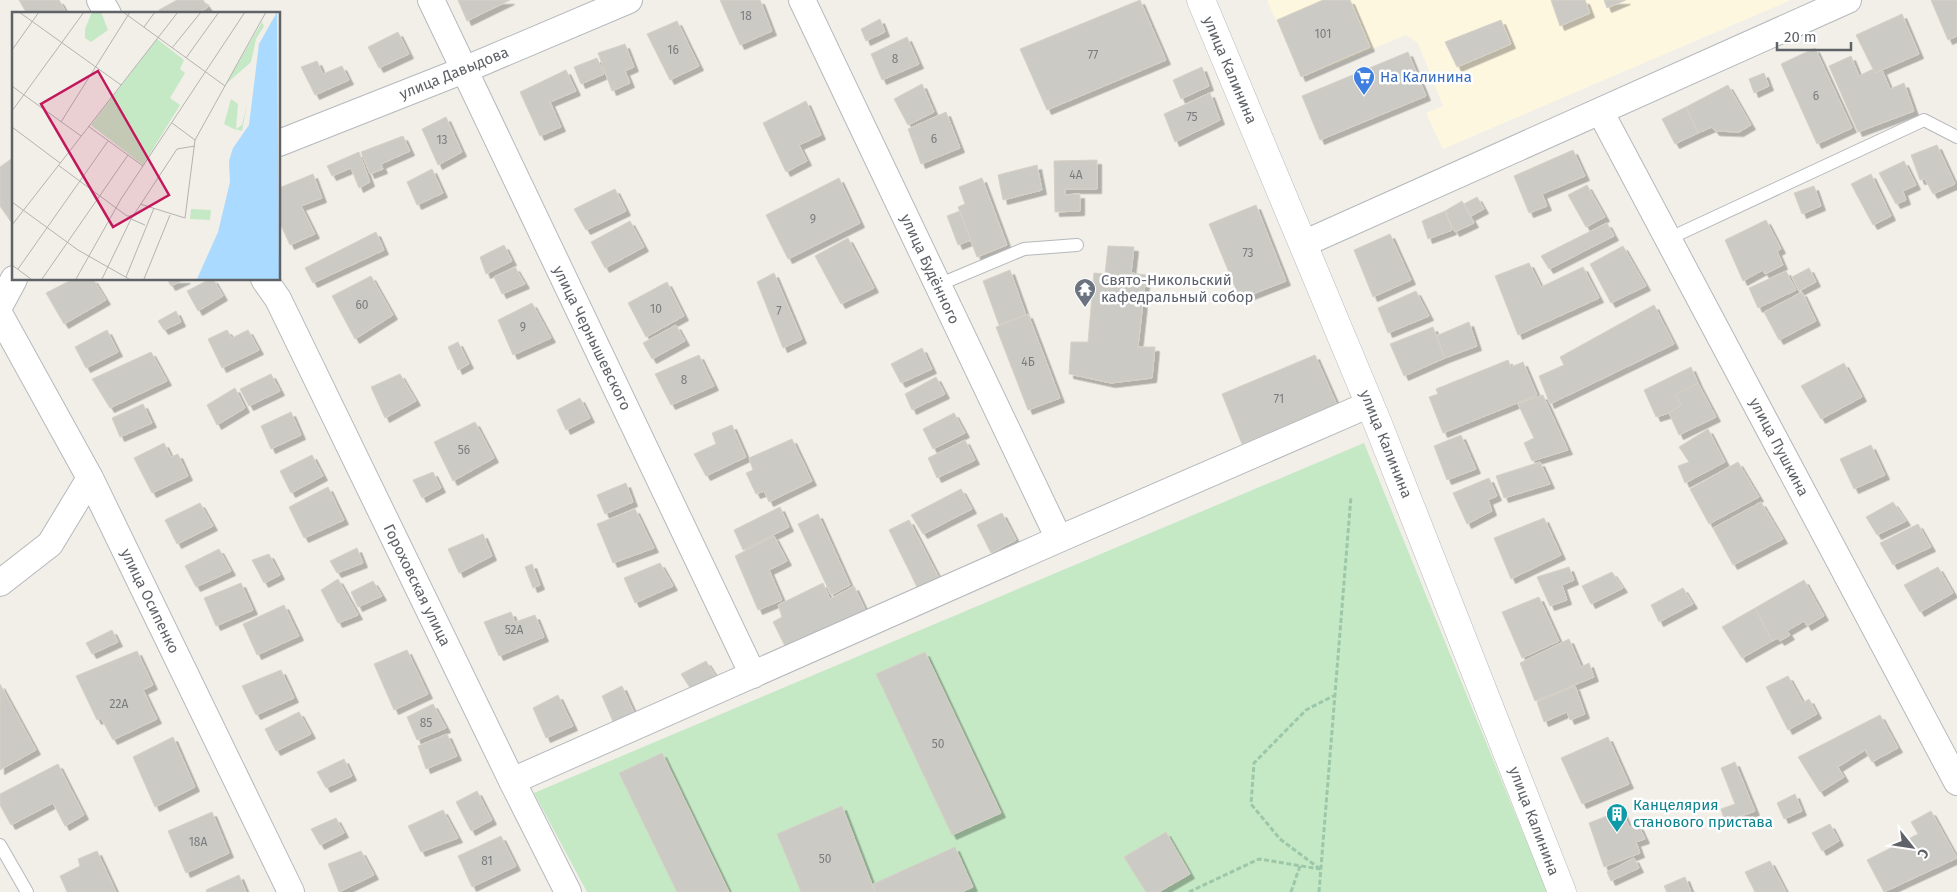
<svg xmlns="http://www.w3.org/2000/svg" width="1957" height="892" font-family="'Fira Sans',sans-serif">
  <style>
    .commercial { fill: #fef7e0 }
    .green { fill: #c5e8c5 }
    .building { fill: #cccac5; stroke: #d6d1c6; filter: url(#shadow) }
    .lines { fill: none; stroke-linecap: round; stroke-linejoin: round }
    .service-casing { stroke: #b5b8bc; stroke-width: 14 }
    .minor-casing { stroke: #b5b8bc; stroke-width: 28 }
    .tertiary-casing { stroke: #b5b8bc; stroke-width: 29 }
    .path { stroke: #9cc7a9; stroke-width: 3; stroke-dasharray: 5 2.5; stroke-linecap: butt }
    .service { stroke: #fff; stroke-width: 12 }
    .minor { stroke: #fff; stroke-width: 26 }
    .tertiary { stroke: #fff; stroke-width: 28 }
    .labels { text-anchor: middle; stroke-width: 5; stroke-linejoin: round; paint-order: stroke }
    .number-label { font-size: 12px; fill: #7a7d7f }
    .street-label { font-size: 15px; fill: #5f6368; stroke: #fff }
    .shop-label { font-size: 15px; fill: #366cbe; stroke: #fff; text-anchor: start }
    .worship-label { font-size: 15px; fill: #5b616d; stroke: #fff; text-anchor: start }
    .culture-label { font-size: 15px; fill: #0d838f; stroke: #fff; text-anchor: start }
    .inset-road { fill: none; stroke: #b3b3b1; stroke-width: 1 }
    .view { fill: #c2185b; fill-opacity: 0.15; stroke: #c2185b; stroke-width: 2.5 }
    .inset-edge { fill: none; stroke: #5f6368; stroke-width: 2.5 }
  </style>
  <defs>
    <filter id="shadow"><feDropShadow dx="4.5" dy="4.5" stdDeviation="0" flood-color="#0004"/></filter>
  </defs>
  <rect width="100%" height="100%" fill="#f1efe8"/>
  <!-- commercial -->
  <path class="commercial" d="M1267,0H1791L1443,149L1426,113L1443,106L1418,43L1406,35L1301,78Z"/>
  <!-- green -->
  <path class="green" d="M1364,443L1547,892H587L534,793Z"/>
  <!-- building -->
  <path class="building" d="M19,0H59L67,14H27Z
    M177,0H203L208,7L197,14H161L159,10Z
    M458,0H510L467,21Z
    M720,0H760L772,31L740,45Z
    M1140,0L1166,60L1047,110L1020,49Z
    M1323,0H1350L1370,47L1301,77L1277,20Z
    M1551,0H1585L1590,13L1560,26Z
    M1604,0H1626L1607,8Z
    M1931,0H1957V36L1948,40Z
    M1902,14L1919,54L1875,73L1856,35Z
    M880,19L885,32L866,41L861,29Z
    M1501,20L1511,44L1457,67L1445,42Z
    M677,21L699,66L670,80L647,34Z
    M398,32L409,54L379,68L368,47Z
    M907,37L919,64L882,80L871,54Z
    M625,44L634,67L625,71L630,83L612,91L598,53Z
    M1815,48L1852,128L1817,144L1781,64Z
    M1408,52L1426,96L1320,140L1302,96Z
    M1851,56L1859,76L1873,69L1875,73L1882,70L1890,89L1904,83L1914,111L1858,132L1829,66Z
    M597,58L604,74L581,84L574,67Z
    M317,61L323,74L342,66L349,80L315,95L301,67Z
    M1202,67L1209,86L1181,99L1173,80Z
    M566,70L576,91L550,102L561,127L540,136L520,92Z
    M1764,73L1769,86L1754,93L1749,79Z
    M922,84L934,112L908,125L894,99Z
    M1728,85L1751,125L1739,132L1715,131L1712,127L1698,133L1686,107Z
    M1210,93L1220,120L1175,142L1164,114Z
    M806,101L821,135L799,145L807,161L786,172L763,123Z
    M1686,107L1698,133L1675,144L1662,119Z
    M946,112L960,148L921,164L908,129Z
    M446,117L462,152L438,165L422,129Z
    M403,136L410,151L381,164L383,169L370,174L361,152Z
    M1937,145L1955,184L1933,194L1925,179L1920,180L1911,155Z
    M1573,150L1585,176L1542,194L1547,206L1529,213L1514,176Z
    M359,152L370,182L359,188L351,168L332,176L327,166Z
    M14,157V220L11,222L0,206V167Z
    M1097,160V189H1065V195L1080,194V211L1055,212L1054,161Z
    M1904,161L1916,185L1903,191L1906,200L1896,204L1879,173Z
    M1037,165L1042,190L1003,200L998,175Z
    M432,169L443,193L417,205L407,182Z
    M313,174L322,198L301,206L315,234L290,245L279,221V188Z
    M1871,174L1891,216L1873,225L1851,184Z
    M839,178L860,223L788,259L766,215Z
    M982,178L1007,245L977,257L958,207L965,204L959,187Z
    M1587,185L1605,217L1586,227L1568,195Z
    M1814,186L1821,206L1802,214L1794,193Z
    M615,189L626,211L586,230L574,209Z
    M1477,197L1484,209L1471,216L1464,204Z
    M1462,201L1474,223L1455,232L1445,211Z
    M1256,205L1286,281L1240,299L1209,224Z
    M960,211L971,240L958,245L947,216Z
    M1445,211L1452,230L1428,239L1422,221Z
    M1766,220L1781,249L1777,251L1783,265L1765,274L1763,270L1743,281L1725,240Z
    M630,221L644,247L605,268L591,242Z
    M1607,223L1614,236L1549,269L1541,256Z
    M376,232L384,250L313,283L305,268Z
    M1390,234L1411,280L1373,297L1354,250Z
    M848,238L874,288L841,304L815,256Z
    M504,245L512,261L486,274L480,257Z
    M1108,246L1134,247L1131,273L1146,275L1138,347H1155L1152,378L1111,383L1069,374L1071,342H1088L1094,273L1105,274Z
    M1623,246L1646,286L1611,303L1590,264Z
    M1529,263L1541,287L1583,267L1599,298L1518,335L1495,276Z
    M515,267L525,284L502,294L494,277Z
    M1809,268L1816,282L1799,291L1792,277Z
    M1010,270L1026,315L999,325L983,281Z
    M1786,271L1796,290L1758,308L1749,288Z
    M774,273L802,339L783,348L757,282Z
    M371,276L393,315L355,339L332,296Z
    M73,279H93L106,300L64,324L46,293Z
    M167,279H186L171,286Z
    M210,279H213L223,296L198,311L187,291Z
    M667,282L684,316L646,337L628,303Z
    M1416,291L1429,316L1388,333L1378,308Z
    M1802,292L1816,321L1779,340L1764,312Z
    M532,303L551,338L513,355L498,320Z
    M1654,305L1674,344L1550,404L1539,376L1564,365L1560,357Z
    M176,311L181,322L164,330L158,321Z
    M1028,314L1060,398L1028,410L996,327Z
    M1469,322L1477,346L1445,358L1436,336Z
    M676,325L685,341L652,359L643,343Z
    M1433,327L1445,358L1404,376L1390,344Z
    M107,330L118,352L86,368L75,347Z
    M227,330L232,338L248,330L259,350L222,368L208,339Z
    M458,342L469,364L458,370L448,347Z
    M922,348L932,369L901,383L891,364Z
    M151,352L167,381L110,408L92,379Z
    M699,355L714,386L671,405L655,374Z
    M1315,355L1337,405L1242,444L1222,394Z
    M1508,360L1511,367L1523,362L1537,395L1443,433L1429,397L1438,394L1436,389Z
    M1844,363L1862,397L1821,419L1801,386Z
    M1691,367L1698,383L1675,395L1681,405L1669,413L1656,417L1644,390Z
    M271,374L280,391L249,406L240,389Z
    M400,374L416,401L385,418L371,387Z
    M936,377L945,394L912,410L905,394Z
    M1698,383L1716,417L1679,435L1669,413L1681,405L1675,395Z
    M235,388L245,408L217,425L207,405Z
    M1543,395L1568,450L1532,461L1524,443L1534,438L1518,404Z
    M580,398L590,418L566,430L557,410Z
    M143,404L152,423L120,437L112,418Z
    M291,412L301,435L271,449L261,426Z
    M954,413L965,433L933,449L923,429Z
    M475,422L494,458L453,481L434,442Z
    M732,425L746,457L706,476L694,454L716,444L712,433Z
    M1708,429L1725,462L1685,483L1678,466L1689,462L1679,447Z
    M1461,435L1476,469L1447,480L1434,446Z
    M792,439L812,481L769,502L764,491L756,494L746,473L753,470L749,458Z
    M965,440L975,460L937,478L928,458Z
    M164,443L171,457L178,454L188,476L152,493L134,458Z
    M1871,445L1885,475L1854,489L1840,459Z
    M312,455L323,476L291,493L280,471Z
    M1540,462L1550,484L1504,498L1496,476Z
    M1738,462L1759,497L1709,524L1690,489Z
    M433,472L441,488L422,498L413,480Z
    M1489,478L1497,496L1488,500L1492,511L1467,524L1453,493Z
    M626,483L633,502L605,514L597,495Z
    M328,487L344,520L304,538L289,507Z
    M961,489L972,509L923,534L911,515Z
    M1761,502L1783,539L1733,565L1713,528Z
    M1893,502L1906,521L1877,535L1866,517Z
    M200,503L213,526L177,544L165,520Z
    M780,507L789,527L743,550L734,530Z
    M635,509L654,548L613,563L597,524Z
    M1002,513L1016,540L991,553L977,525Z
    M818,514L850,585L831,595L798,524Z
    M1544,518L1561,555L1511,579L1494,538Z
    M909,520L939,578L918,589L889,530Z
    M1918,524L1931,547L1893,565L1880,543Z
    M483,534L492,556L459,573L448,549Z
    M774,536L787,561L769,570L782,600L758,610L735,556Z
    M357,548L363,563L337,573L330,561Z
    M219,549L231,571L196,587L185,566Z
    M269,554L280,575L264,583L252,560Z
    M660,563L673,586L635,603L624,578Z
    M532,564L540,585L533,588L525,567Z
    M1569,567L1574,580L1562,585L1567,600L1550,606L1537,577Z
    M1938,567L1953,593L1920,612L1904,585Z
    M1612,572L1623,588L1591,604L1582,586Z
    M338,579L358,615L338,623L321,590Z
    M1804,580L1824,616L1807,626L1804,621L1787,631L1790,635L1780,641L1778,638L1772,641L1755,608Z
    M373,581L382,596L358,607L351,592Z
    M241,583L253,610L216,626L204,598Z
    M823,583L830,599L854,586L868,616L788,652L773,622L782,617L778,605Z
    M1683,588L1693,604L1659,622L1651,605Z
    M1539,597L1559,641L1522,658L1502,612Z
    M284,605L299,636L257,655L243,624Z
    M1755,608L1772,641L1742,658L1722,627Z
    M511,612L515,622L535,615L544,637L499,656L484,622Z
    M112,630L118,642L92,654L86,643Z
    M1569,639L1581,667L1589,663L1594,677L1535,701L1520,663Z
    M407,650L428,694L394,710L374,664Z
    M137,651L153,685L143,690L157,719L113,740L101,718L97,720L76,676Z
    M925,652L1001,813L952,835L876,674Z
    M706,661L718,680L694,694L681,674Z
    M281,670L294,698L256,715L242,686Z
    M1788,676L1803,703L1809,699L1817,714L1788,730L1766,687Z
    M0,684L36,750L0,770Z
    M622,686L635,715L614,724L602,696Z
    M1575,686L1585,714L1570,720L1567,712L1544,722L1537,702Z
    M558,695L573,726L546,738L533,708Z
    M433,704L446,728L417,740L407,717Z
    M299,712L311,734L276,751L265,729Z
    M1880,715L1898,748L1872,762L1865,750L1838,767L1844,777L1820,792L1798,757Z
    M447,734L457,756L426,769L418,746Z
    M173,737L195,787L155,807L133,757Z
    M1608,737L1629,784L1582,804L1561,758Z
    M662,753L729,892H677L619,773Z
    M344,759L352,776L326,788L317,772Z
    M1735,762L1755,811L1725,822L1721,809L1735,804L1721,768Z
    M58,764L84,815L65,826L53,803L11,825L0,805V794Z
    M477,791L492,820L471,831L456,802Z
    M1795,794L1802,811L1784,819L1777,803Z
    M842,806L875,892H801L777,834Z
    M443,810L458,838L421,852L408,826Z
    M1622,810L1629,827L1638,824L1645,839L1636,842L1640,853L1604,867L1589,823Z
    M1931,811L1957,858L1884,892L1867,860L1918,834L1911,822Z
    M212,812L229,853L186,873L168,831Z
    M336,818L344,833L320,845L311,829Z
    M1830,824L1839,841L1822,851L1812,833Z
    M1166,832L1190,874L1159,892H1146L1124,857Z
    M501,836L516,866L472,887L458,856Z
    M955,847L973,887L962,892H875L873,884Z
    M97,851L116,892H67L60,876L80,866L78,859Z
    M361,851L374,875L339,892L328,864Z
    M1634,858L1639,868L1611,881L1607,872Z
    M1770,861L1786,892H1755L1745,872Z
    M239,875L246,892H207L206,890Z
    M1685,877L1691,892H1667L1664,886Z"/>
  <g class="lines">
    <!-- service casing -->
    <g class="service-casing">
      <path id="service" d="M1668,239L1924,120L1957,137
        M938,285L1024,249L1077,245
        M0,845L27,892"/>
    </g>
    <!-- minor casing -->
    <g class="minor-casing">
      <path id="minor" d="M100,0L108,14
        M431,0L753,675
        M802,0L1059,539
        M1600,111L1957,782
        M279,143L464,70L629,0
        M1303,244L1848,0
        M264,279L278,299L512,781L568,892
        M0,305L14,279
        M0,315L90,478L291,892
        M0,583L50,544L90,478
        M512,781L1059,539L1370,404"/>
    </g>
    <!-- tertiary casing -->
    <g class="tertiary-casing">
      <path id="tertiary" d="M1201,0L1378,424L1562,892"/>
    </g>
    <!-- path -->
    <path class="path" d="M1320,869L1280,839L1251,804L1254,763L1306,710L1335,695
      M1189,892L1259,859L1320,869
      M1291,892L1300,866
      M1319,892L1351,496"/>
    <!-- service -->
    <use href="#service" class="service"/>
    <!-- minor -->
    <use href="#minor" class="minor"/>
    <!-- tertiary -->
    <use href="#tertiary" class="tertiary"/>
  </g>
  <!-- icons -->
  <defs>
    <g id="supermarket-pin" transform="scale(1.125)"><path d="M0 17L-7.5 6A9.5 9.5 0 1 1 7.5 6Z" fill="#3f7fe0" stroke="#fff"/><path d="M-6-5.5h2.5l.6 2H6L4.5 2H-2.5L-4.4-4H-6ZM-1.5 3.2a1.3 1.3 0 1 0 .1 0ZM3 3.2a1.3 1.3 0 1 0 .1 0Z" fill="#fff"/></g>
    <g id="temple-pin" transform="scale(1.125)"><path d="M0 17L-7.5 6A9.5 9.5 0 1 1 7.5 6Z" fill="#6b7280" stroke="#fff"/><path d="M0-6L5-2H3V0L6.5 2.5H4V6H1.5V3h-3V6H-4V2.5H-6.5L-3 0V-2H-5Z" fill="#fff"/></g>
    <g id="building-pin" transform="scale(1.125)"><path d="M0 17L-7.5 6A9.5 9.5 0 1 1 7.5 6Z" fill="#0f9aa8" stroke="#fff"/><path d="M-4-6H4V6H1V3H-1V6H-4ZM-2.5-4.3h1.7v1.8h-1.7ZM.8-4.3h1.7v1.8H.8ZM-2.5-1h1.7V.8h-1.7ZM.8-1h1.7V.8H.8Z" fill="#fff"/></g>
  </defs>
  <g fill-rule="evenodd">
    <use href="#supermarket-pin" x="1364" y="77"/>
    <use href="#temple-pin" x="1085" y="289"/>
    <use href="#building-pin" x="1617" y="814"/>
  </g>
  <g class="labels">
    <!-- number labels -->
    <g class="number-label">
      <text x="746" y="20">18</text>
      <text x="1323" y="38">101</text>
      <text x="673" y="54">16</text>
      <text x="1093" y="59">77</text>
      <text x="895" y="63">8</text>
      <text x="1816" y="100">6</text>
      <text x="1192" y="121">75</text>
      <text x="934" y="143">6</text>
      <text x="442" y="144">13</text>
      <text x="1076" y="179">4А</text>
      <text x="813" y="223">9</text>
      <text x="1248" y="257">73</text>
      <text x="362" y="309">60</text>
      <text x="656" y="313">10</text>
      <text x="779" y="315">7</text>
      <text x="523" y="331">9</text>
      <text x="1028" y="366">4Б</text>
      <text x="684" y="384">8</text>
      <text x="1279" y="403">71</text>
      <text x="464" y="454">56</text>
      <text x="514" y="634">52А</text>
      <text x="119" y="708">22А</text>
      <text x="426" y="727">85</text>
      <text x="938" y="748">50</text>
      <text x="198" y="846">18А</text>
      <text x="825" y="863">50</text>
      <text x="487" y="865">81</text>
    </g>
    <!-- street labels -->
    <g class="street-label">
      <text transform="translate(1230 70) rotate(67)" y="5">улица Калинина</text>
      <text transform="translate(454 73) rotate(-22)" y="5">улица Давыдова</text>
      <text transform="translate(930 269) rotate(65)" y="5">улица Будённого</text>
      <text transform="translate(592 338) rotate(64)" y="5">улица Чернышевского</text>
      <text transform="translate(1386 444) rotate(68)" y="5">улица Калинина</text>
      <text transform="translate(1779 447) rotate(62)" y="5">улица Пушкина</text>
      <text transform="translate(417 585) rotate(64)" y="5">Гороховская улица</text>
      <text transform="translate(150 601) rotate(64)" y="5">улица Осипенко</text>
      <text transform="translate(1534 821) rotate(69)" y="5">улица Калинина</text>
    </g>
    <!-- shop labels -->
    <g class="shop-label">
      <text x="1380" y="82">На Калинина</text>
    </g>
    <!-- worship labels -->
    <g class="worship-label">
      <text x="1101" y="285">Свято-Никольский<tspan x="1101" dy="17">кафедральный собор</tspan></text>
    </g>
    <!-- culture labels -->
    <g class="culture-label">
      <text x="1633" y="810">Канцелярия<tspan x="1633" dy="17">станового пристава</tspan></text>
    </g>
  </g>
  <!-- overview -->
  <g transform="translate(12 12)">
    <rect width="268" height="268" fill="#f1efe8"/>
    <path d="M80,0H89L96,18L79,30L73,26V17ZM250,10L252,14L244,27L239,50L214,72ZM145,27L172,48L168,57L173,61L158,86L168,93L131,153L79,113ZM219,87L226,92L224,117L230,113L235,92L230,119L222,117L212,112ZM179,197L199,198L198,208L178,207Z" fill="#c5e8c5"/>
    <path d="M265,0L267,267H185L206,220L218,170L217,149L221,136L237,113L247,32Z" fill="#aadaff"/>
    <path class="inset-road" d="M7,0L109,73M111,0L213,74M132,15L143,0M160,36L189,0M0,38L27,0M174,46L207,0M0,74L12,83M12,83L69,124M0,99L72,0M49,110L118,0M160,111L183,128M76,114L131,154M0,115L48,151M46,153L115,204H120M0,190L66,238L117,267M128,192L173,206L183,128L254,0M119,207L133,213M0,213L166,0M0,253L19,267M6,257L96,129M114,265L142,196M30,267L116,143M64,267L109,187L233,0M90,267L119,207L165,137L183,134M132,267L158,203"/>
    <path class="view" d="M86,59L157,183L101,215L29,92Z"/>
    <rect width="268" height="268" class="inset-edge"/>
  </g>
  <!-- north arrow -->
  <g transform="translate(1912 847) rotate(120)" stroke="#ffffff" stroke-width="4" paint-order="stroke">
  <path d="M0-4L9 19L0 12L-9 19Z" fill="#5f6368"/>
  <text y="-8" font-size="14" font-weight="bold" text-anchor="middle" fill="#5f6368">С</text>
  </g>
  <!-- scale -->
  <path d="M1777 42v8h74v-8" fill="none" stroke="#5f6368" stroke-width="2.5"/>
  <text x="1784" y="42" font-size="15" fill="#5f6368" stroke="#ffffff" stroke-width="4" paint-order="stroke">20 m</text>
</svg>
